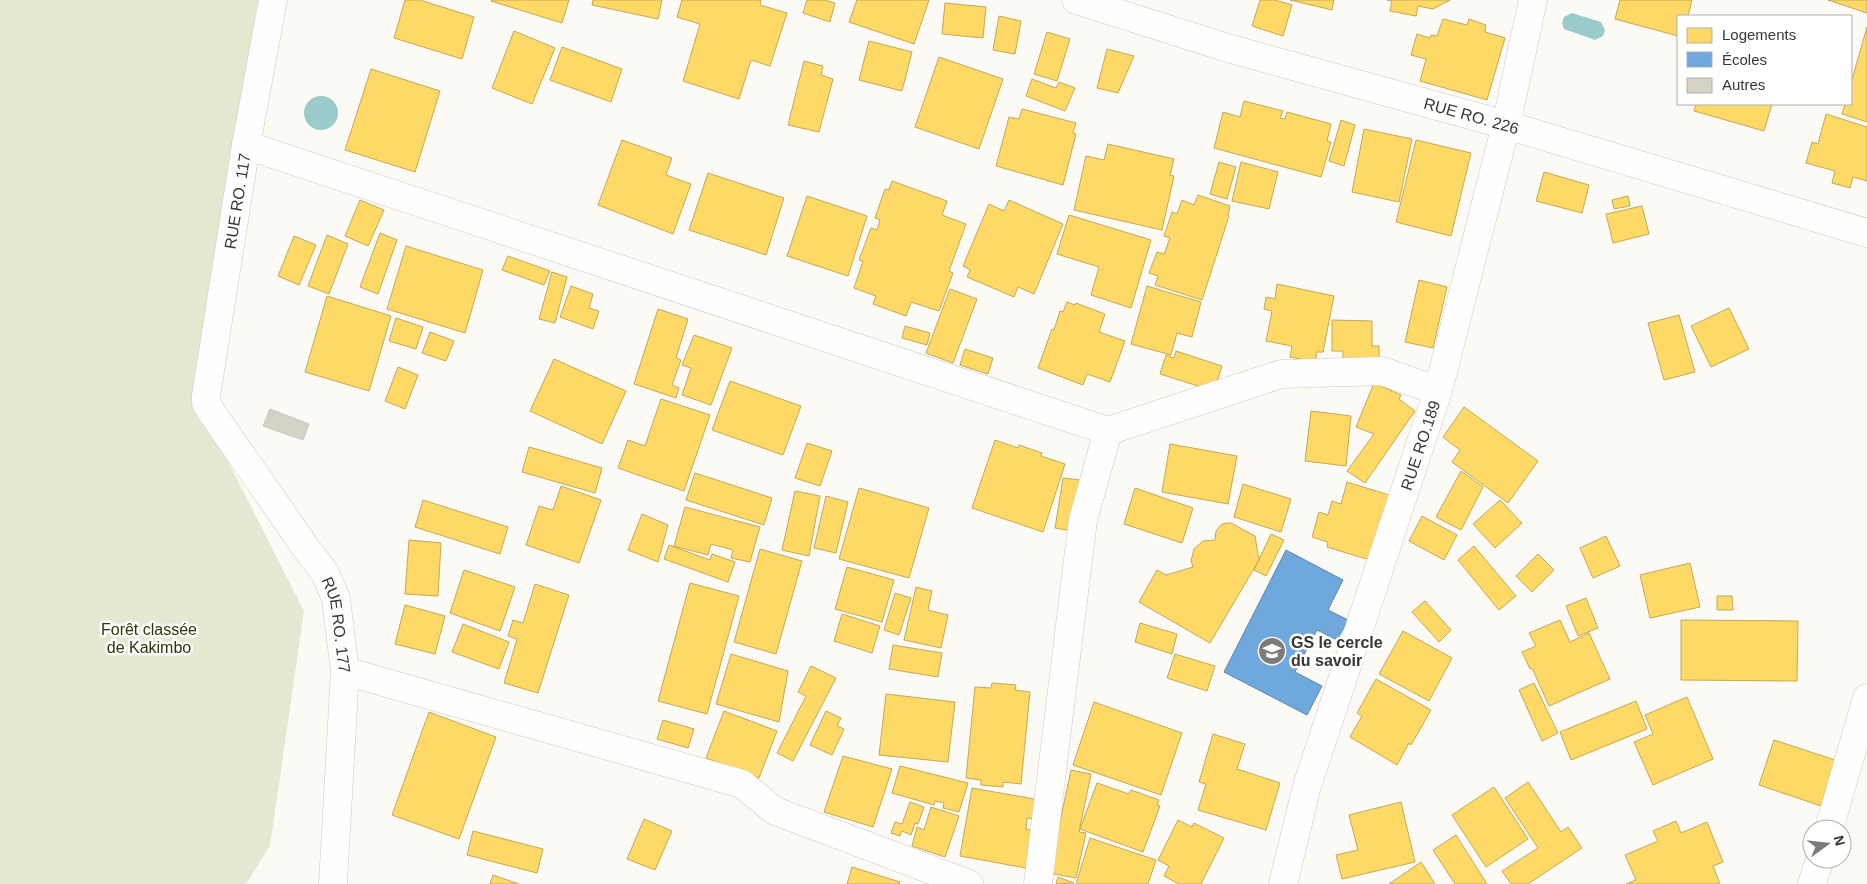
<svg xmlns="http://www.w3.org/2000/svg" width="1867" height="884" font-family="Helvetica,sans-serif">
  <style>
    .green { fill: #e5e7d0 }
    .water { fill: #9bcaca }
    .homes { fill: #ffd966; stroke: #c3a857 }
    .schools { fill: #6fa8dc; stroke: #5e86a9 }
    .building { fill: #d7d2c6; stroke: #c7c6c2 }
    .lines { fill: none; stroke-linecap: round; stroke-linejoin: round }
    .minor-casing { stroke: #cac9c6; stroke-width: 29 }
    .minor { stroke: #fffefe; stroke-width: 28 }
    .labels { text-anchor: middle; stroke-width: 5; stroke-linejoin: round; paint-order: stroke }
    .street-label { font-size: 16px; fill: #383633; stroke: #fff }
    .park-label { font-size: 16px; fill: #30340b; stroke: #fff }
    .poi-label { font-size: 16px; font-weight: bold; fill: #383633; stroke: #fff; text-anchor: start }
  </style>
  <rect width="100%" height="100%" fill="#fcfaf5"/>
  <!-- green -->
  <path class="green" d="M0,0H260L200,406L304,611L270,846L246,884H0Z"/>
  <!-- water -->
  <path class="water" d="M1572,13L1601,22L1605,30L1603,36L1595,40L1564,29L1562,23L1564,17Z
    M304 113a17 17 0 1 1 34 0a17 17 0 1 1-34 0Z"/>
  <!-- homes -->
  <path class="homes" d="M405,0H420L474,17L462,59L394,38Z
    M492,0H569L562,23L491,1Z
    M593,0H662L658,19L592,5Z
    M682,0H761L760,5L787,13L770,66L751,60L739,99L683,81L700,24L677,17Z
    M807,0H824L835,3L830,22L803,13Z
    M857,0H929L914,44L849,22Z
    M1260,0H1275L1292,5L1283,36L1252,26Z
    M1290,0H1334L1332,10Z
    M1387,0H1450L1433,9L1418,6L1416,16L1390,11L1392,1Z
    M1620,0H1692L1688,16H1678V36L1615,19Z
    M1828,0H1867V13Z
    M945,3L986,7L983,38L942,34Z
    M999,16L1021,21L1015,54L993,50Z
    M1443,19L1467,25L1469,19L1486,25L1485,32L1505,38L1487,100L1420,81L1426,59L1411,55L1417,34L1430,38L1431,35L1437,36Z
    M1867,27V122L1842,114L1845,104H1851V83Z
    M514,31L555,48L532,104L492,88Z
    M1047,32L1070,39L1057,81L1034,74Z
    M869,41L912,52L902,91L859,80Z
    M562,47L622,69L611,102L550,80Z
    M1107,49L1134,56L1118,93L1097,88Z
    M939,57L1003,79L979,149L915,127Z
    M804,61L823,66L821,75L833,79L819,132L788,125Z
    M371,69L440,91L415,172L345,150Z
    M1032,79L1056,88L1059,82L1075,88L1065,111L1026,96Z
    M1244,101L1283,111L1280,118L1285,119L1287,112L1331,124L1327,141L1331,142L1321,177L1214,148L1223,112L1240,117Z
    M1696,104H1772L1764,131L1694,111Z
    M1022,109L1076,123L1073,133L1076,134L1063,185L996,166L1009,117L1019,119Z
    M1826,114L1867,127V181L1853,177L1850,188L1832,183L1835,171L1806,163L1812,142L1818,144Z
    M1341,120L1355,125L1344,166L1329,161Z
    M1364,129L1412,139L1399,202L1352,192Z
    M622,140L672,158L666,175L691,184L673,234L598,205Z
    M1416,140L1471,153L1451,236L1396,222Z
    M1108,144L1174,159L1170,175L1174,176L1162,230L1074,210L1086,156L1104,160Z
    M1219,162L1236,167L1227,199L1210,194Z
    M1241,162L1278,172L1269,209L1232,201Z
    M1544,172L1589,185L1582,213L1536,201Z
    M708,173L784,198L766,255L689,230Z
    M892,181L947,201L942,215L966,224L949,271L953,273L939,311L911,302L906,316L873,304L876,296L854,288L863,261L859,260L871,228L877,230L880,220L875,218L885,189L889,190Z
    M1198,195L1230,206L1228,215L1229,216L1202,300L1155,285L1158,276L1149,273L1157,252L1164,254L1170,238L1164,236L1172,212L1177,214L1182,200L1194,205Z
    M807,196L867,216L848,276L787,256Z
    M1628,196L1630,206L1614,209L1612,200Z
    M360,200L384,210L368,246L345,236Z
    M1009,200L1063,224L1034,294L1018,287L1014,297L967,277L970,270L963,266L989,204L1004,211Z
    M1642,206L1649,234L1613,243L1606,214Z
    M1069,215L1151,240L1131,308L1091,295L1099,267L1057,254Z
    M380,233L397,240L378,294L360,287Z
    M327,235L348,244L329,294L308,286Z
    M294,236L316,245L299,285L278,276Z
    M406,246L483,270L465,333L387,309Z
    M508,256L550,271L544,285L502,270Z
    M552,272L567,277L555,323L539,319Z
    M1419,280L1447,287L1433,348L1405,342Z
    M1277,284L1334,296L1323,352H1317L1315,362L1290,357L1292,346L1266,341L1272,311L1264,309L1266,297L1275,299Z
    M571,286L593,294L589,308L599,311L593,329L560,317Z
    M1147,286L1201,302L1192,337L1177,333L1171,355L1131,344Z
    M950,289L977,299L953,363L926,353Z
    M327,296L391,316L369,391L305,372Z
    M1067,302L1075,305L1076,303L1105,314L1099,332L1125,341L1110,382L1087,374L1083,385L1038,368L1052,329L1054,330L1060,311L1063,312Z
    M1729,308L1749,349L1711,367L1691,326Z
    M658,309L688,319L676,358L681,360L672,385L679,388L676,398L634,384Z
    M1679,315L1695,372L1664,380L1648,323Z
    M396,318L423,327L416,349L389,341Z
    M1332,320L1372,321V346H1379V363H1343V351H1332Z
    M905,326L930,333L927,345L902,338Z
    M430,332L454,341L446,361L422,353Z
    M694,335L732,348L711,405L682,395L691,368L682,365Z
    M965,349L993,358L988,374L960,365Z
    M1176,351L1222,366L1214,391L1160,374L1166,355L1174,358Z
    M554,359L626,391L602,444L530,411Z
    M398,367L418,375L405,409L385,401Z
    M730,381L801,406L783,455L712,430Z
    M1374,383L1401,395L1399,399L1415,411L1365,483L1347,471L1374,434L1356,427Z
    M661,399L710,415L684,491L618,468L628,440L645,446Z
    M1464,407L1538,461L1508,503L1452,462L1460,450L1443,437Z
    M1311,411L1351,416L1346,466L1305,461Z
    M995,440L1018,448L1019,445L1042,453L1041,456L1065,464L1043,532L972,508Z
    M807,443L832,451L820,486L795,478Z
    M1170,444L1237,456L1228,504L1162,492Z
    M529,447L602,468L595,493L522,472Z
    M1461,471L1483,487L1461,530L1436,517Z
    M695,473L772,498L764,525L686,500Z
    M1063,478L1080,480L1072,531L1055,528Z
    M1347,482L1389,495L1370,560L1327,547L1328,542L1312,537L1319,512L1328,515L1332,501L1341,504Z
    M1243,484L1291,499L1281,532L1234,517Z
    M561,486L601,500L579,563L526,545L539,506L553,510Z
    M859,488L929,508L909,578L839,559Z
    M1135,488L1193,508L1182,543L1124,524Z
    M795,491L820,496L809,556L782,550Z
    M826,496L848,502L836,553L814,548Z
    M423,500L508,527L500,554L415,527Z
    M1500,500L1522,523L1495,548L1473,524Z
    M685,507L760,527L750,562L731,558L733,550L711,544L708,555L674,546Z
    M642,514L668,525L658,562L628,550Z
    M1422,516L1457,535L1444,560L1409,541Z
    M1227,523H1231L1255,536L1259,560L1210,643L1139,602L1157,570L1166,575L1193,567L1191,561L1194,549L1203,541L1215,540L1216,531L1222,524Z
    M1271,534L1284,540L1266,576L1254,570Z
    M1606,536L1620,566L1593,578L1580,548Z
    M409,540L441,543L438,596L405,594Z
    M669,545L710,560L712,554L735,562L728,582L664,559Z
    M1474,546L1516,596L1499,610L1458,560Z
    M760,549L802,561L776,654L734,642Z
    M1538,554L1554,570L1532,592L1516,576Z
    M1690,563L1700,607L1650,618L1640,575Z
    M847,567L894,580L882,622L835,609Z
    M464,570L515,587L500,631L450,613Z
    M690,583L739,596L707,714L658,701Z
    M535,584L569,595L538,693L504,683L517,639L508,636L513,620L523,623Z
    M916,587L932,591L928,610L948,615L941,648L904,640Z
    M895,593L911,598L899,635L884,630Z
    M1717,596H1732L1733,610H1717Z
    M1586,598L1598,628L1578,636L1566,606Z
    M1425,601L1451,630L1439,642L1412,612Z
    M405,605L445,616L435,654L395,644Z
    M842,614L880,626L872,653L834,641Z
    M1560,620L1570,642L1589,633L1610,679L1549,706L1532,668L1530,669L1522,652L1536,646L1529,633Z
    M1681,620L1798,621L1797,681L1681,680Z
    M1140,623L1177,634L1172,654L1135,642Z
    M463,624L509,642L499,669L452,652Z
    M1403,631L1452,658L1429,701L1379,674Z
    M893,645L942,653L938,677L889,669Z
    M731,654L788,671L779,722L716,704Z
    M1175,654L1215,666L1207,691L1167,678Z
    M811,666L836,678L793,761L777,753L806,696L798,692Z
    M1376,679L1431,710L1411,745L1409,743L1397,765L1350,737L1362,716L1357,713Z
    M992,683L1016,685L1015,690L1030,692L1021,784L1003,782V787L981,785V780L966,778L975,687L991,688Z
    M1534,683L1558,733L1542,741L1519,690Z
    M886,694L955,702L948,762L879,755Z
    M1687,697L1713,759L1653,785L1634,742L1653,734L1645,715Z
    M1636,701L1647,729L1571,760L1560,732Z
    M1094,702L1182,733L1161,795L1073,765Z
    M724,711L777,731L759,778L706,758Z
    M826,711L841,718L837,726L844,729L832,755L810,745Z
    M429,712L496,737L459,839L392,815Z
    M663,720L694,729L688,748L657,739Z
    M1213,734L1245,744L1237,769L1280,783L1266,830L1198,810L1206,784L1199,782Z
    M1774,740L1835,760L1821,806L1759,785Z
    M843,756L892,769L873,827L824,812Z
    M900,766L968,783L959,812L943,808L944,803L935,801L934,805L892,793Z
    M1071,770L1091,774L1079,832L1086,833L1076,878L1049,873Z
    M1528,782L1561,832L1568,827L1582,848L1528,884H1511L1502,871L1538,848L1505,798Z
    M1097,783L1129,794L1131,790L1159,800L1157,805L1160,806L1143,852L1080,829Z
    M1494,787L1528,839L1486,867L1452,815Z
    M972,788L1040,800L1036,819L1027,818L1026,829L1038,831L1031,869L960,856Z
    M910,802L924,807L918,824L915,823L911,835L902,831L900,836L891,833L895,822L902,824Z
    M1401,802L1415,862L1342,879L1336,855L1358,850L1349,815Z
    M931,807L959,816L945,857L912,846L917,827L924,830Z
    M644,819L672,831L655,870L627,859Z
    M1178,820L1192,827L1194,823L1224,838L1201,884H1179L1164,876L1169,866L1158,860Z
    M1676,821L1681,833L1707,822L1723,862L1713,866L1720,884H1626L1636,880L1625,855L1658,841L1653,831Z
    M473,831L543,849L537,873L467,855Z
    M1456,835L1487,884H1455L1433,850Z
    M1090,838L1156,860L1148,884H1076Z
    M1421,862L1435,884H1389Z
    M852,867L900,882L899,884H847Z
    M493,875L519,884H490Z
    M1058,877L1074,883L1056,884Z"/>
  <!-- schools -->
  <path class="schools" d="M1286,550L1343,580L1328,610L1348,620L1337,640L1317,630L1295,672L1322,686L1307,715L1224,672Z"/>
  <!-- building -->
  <path class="building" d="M270,409L309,424L303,440L263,426Z"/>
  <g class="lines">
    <!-- minor casing -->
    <g class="minor-casing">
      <g id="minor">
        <path id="s1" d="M273,0L246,145L206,396V403L212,413L306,548L325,573L336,599L345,671L333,884"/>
        <path id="s2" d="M1076,0L1231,49L1506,125L1867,233"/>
        <path d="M246,145L1108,431L1281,374L1382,371L1438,391"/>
        <path d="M345,671L742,784L775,811L969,884"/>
        <path d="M1829,829L1867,698"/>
        <path d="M1038,884L1083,520L1108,431"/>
        <path id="s3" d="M1283,884L1307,786L1438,391L1506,125L1533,0"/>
        <path d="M1812,884L1820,859"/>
      </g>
    </g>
    <!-- minor -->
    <use href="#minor" class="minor"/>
  </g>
  <!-- icons -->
  <defs>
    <g id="school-disc" transform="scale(1.4375)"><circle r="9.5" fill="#7d7b77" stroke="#fff"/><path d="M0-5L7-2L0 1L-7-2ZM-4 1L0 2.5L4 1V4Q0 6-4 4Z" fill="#fff"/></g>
  </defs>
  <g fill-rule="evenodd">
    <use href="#school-disc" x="1272" y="651"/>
  </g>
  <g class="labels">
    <!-- street labels -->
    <g class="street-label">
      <text dy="6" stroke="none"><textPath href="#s2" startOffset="412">RUE RO. 226</textPath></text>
      <text transform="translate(237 201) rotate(-81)" y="6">RUE RO. 117</text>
      <text dy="6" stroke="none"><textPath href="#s3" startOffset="460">RUE RO.189</textPath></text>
      <text dy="6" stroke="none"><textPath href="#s1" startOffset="670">RUE RO. 177</textPath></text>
    </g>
    <!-- park labels -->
    <g class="park-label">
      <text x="149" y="635">Forêt classée<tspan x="149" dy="18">de Kakimbo</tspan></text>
    </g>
    <!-- poi labels -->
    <g class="poi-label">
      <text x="1291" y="648">GS le cercle<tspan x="1291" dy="18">du savoir</tspan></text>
    </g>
  </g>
  <!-- legend -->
  <rect x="1677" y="15" width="175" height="90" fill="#ffffff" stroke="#afafad"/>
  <rect x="1687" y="28" width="25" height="15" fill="#ffd966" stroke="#afafad"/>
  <text x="1722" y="40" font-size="15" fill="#383633">Logements</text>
  <rect x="1687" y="52" width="25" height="15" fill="#6fa8dc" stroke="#afafad"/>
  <text x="1722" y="65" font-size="15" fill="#383633">Écoles</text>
  <rect x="1687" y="78" width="25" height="15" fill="#d7d2c6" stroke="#afafad"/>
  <text x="1722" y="90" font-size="15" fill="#383633">Autres</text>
  <!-- north arrow -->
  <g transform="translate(1827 844) rotate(75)"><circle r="24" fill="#ffffff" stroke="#afafad"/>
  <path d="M0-4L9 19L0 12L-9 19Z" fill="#7d7b77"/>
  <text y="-8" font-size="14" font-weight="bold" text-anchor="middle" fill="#383633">N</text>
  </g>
</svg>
